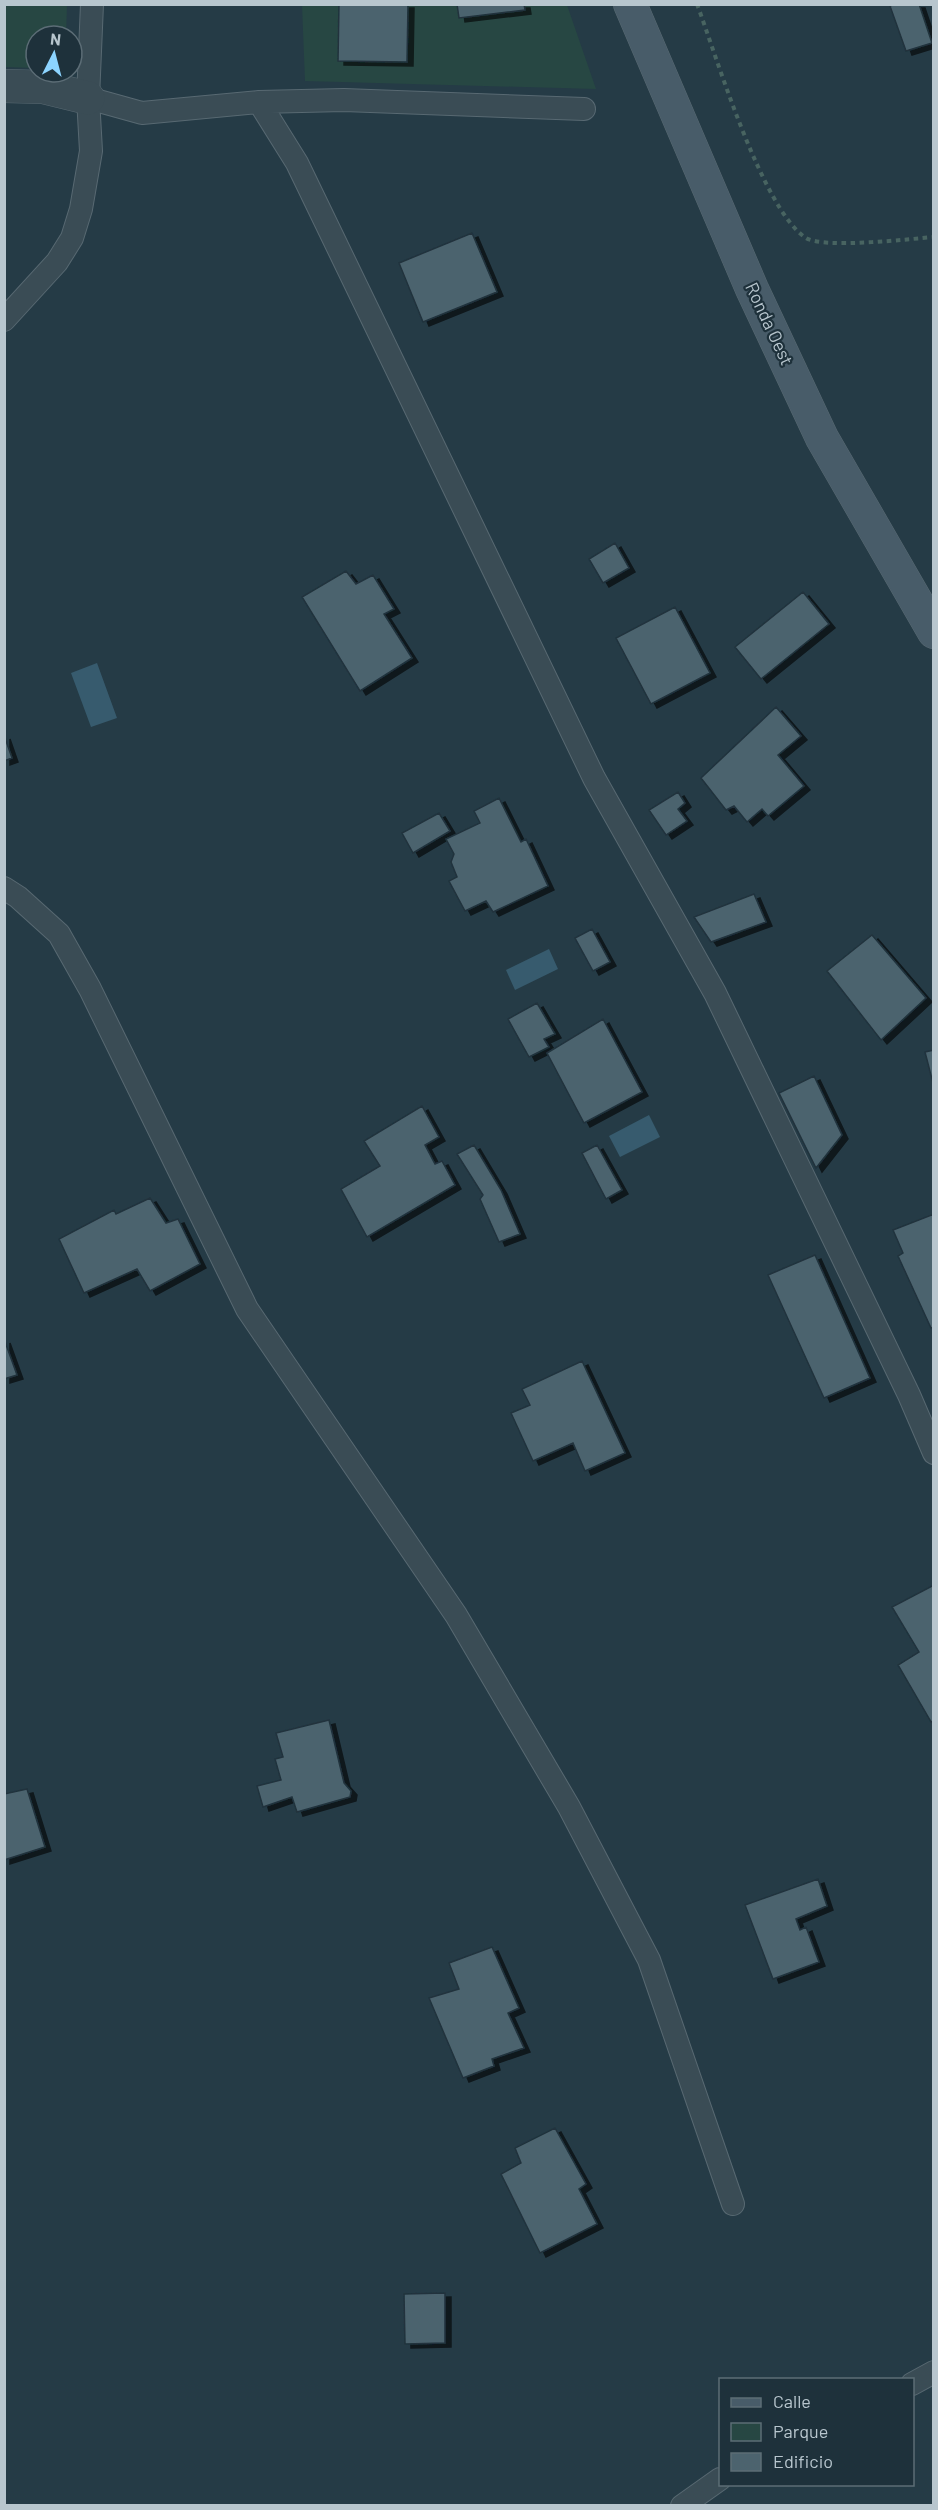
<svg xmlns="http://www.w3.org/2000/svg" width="938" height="2510" font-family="Barlow,sans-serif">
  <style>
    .green { fill: #274743 }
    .water { fill: #375b6e }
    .building { fill: #4c636e; stroke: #20333d; stroke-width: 1.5; filter: url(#shadow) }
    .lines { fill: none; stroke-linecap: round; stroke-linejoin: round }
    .lane-casing { stroke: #586972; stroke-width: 24 }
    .street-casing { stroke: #586972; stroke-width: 34 }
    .secondary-casing { stroke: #586972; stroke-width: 34 }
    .path { stroke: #486461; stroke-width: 4; stroke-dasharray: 4.5 4.5; stroke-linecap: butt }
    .lane { stroke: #3a4c55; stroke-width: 22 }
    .street { stroke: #3a4c55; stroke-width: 33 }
    .secondary { stroke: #485c69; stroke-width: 33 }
    .labels { text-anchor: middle; stroke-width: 4.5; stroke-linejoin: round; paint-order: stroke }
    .street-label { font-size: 18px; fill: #b8c6ce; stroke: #1e313b }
  </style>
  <defs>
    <filter id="shadow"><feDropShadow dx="6" dy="4" stdDeviation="0" flood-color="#0009"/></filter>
  </defs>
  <rect width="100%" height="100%" fill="#253b46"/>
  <!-- green -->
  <path class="green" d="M5,4L67,5L66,36H36V68L5,67Z
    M302,5H567L596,89L305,81Z"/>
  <!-- water -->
  <path class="water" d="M97,663L117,718L91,727L71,673Z
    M549,949L558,969L515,990L506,970Z
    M649,1115L660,1137L620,1157L609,1136Z"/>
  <!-- building -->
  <path class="building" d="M339,4H408L407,62L338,61Z
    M457,4H524L525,10L459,18Z
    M895,4H919L932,43L906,51L890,6Z
    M472,233L497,292L423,322L399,263Z
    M615,543L629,568L603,583L589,559Z
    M346,571L356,584L373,575L394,609L384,614L412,658L360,691L302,597Z
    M803,592L829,624L761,679L735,647Z
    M675,607L710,673L651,704L616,638Z
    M776,707L801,736L778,755L804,786L768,816L762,809L747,822L734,806L726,810L701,778Z
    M4,735L12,758L4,761Z
    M678,792L685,803L678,809L687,821L666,835L649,810Z
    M499,798L521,842L526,839L548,886L493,912L486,901L465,911L449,881L457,877L451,862L454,854L446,839L480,823L474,811Z
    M439,813L450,831L413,853L402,833Z
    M754,894L766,922L711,942L694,917Z
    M592,929L610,962L593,971L575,938Z
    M872,935L926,998L881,1040L827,971Z
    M537,1003L555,1034L544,1039L549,1047L529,1057L508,1019Z
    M603,1019L642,1092L584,1123L547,1053Z
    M934,1050V1087L925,1052Z
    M814,1076L842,1135L816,1168L779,1093Z
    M422,1106L439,1137L425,1145L435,1164L442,1161L455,1185L367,1237L341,1189L380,1166L364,1141Z
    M474,1145L501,1190L520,1234L499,1242L480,1199L483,1195L457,1154Z
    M597,1145L622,1190L606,1199L582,1153Z
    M150,1198L166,1223L178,1219L200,1264L150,1291L137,1269L84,1293L59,1239L114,1210L116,1214Z
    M934,1214V1327L931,1328L898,1256L903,1253L893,1230Z
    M815,1255L870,1378L824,1398L768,1275Z
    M4,1339L17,1375L4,1379Z
    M582,1361L625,1453L585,1471L573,1443L533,1461L511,1413L530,1405L522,1389Z
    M934,1585V1720L931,1722L898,1665L919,1652L892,1607Z
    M329,1720L344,1783L351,1791L350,1797L297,1812L292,1797L263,1807L257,1786L281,1780L275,1759L283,1757L276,1733Z
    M27,1789L45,1847L4,1860V1794Z
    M818,1879L827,1906L796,1919L800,1930L806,1927L819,1962L773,1979L745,1905Z
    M492,1947L519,2008L508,2013L524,2048L492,2059L494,2066L463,2078L429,1998L459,1989L449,1963Z
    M555,2128L586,2184L579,2189L597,2224L540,2253L501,2174L521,2163L515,2148Z
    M445,2293V2343L405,2344L404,2294Z"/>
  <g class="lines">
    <!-- lane casing -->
    <g class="lane-casing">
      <path id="lane" d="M88,98L142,113L259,102L297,163L594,778L715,993L909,1395L934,1453
        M259,102L344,100L584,109
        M4,320L57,262L72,238L81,209L91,151L88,98L92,4
        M4,888L18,897L59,934L90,989L247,1309L456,1615L569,1807L649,1960L733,2204
        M912,2384L934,2372
        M682,2506L720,2479"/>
    </g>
    <!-- street casing -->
    <g class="street-casing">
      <path id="street" d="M4,86L43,87L88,98"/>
    </g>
    <!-- secondary casing -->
    <g class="secondary-casing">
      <path id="secondary" d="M630,4L752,289L822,438L934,632"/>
    </g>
    <!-- path -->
    <path class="path" d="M697,4C717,58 762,209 806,238C823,249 910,239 934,237"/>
    <!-- lane -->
    <use href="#lane" class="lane"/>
    <!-- street -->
    <use href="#street" class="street"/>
    <!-- secondary -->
    <use href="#secondary" class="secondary"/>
  </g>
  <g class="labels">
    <!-- street labels -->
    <g class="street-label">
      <text transform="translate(769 324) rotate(65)" y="6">Ronda Oest</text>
    </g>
  </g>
  <!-- border -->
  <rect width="938" height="2510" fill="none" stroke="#b8c6ce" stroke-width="12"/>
  <!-- legend -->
  <rect x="719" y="2378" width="195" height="108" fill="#1e313b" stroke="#5c6d76" stroke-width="1.5"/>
  <rect x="731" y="2398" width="30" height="9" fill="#485c69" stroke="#5c6d76" stroke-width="1.5"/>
  <text x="773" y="2408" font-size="18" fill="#b8c6ce">Calle</text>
  <rect x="731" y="2423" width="30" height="18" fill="#274743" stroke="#5c6d76" stroke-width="1.5"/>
  <text x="773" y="2438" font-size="18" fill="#b8c6ce">Parque</text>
  <rect x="731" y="2453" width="30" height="18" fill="#4c636e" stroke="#5c6d76" stroke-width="1.5"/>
  <text x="773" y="2468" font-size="18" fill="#b8c6ce">Edificio</text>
  <!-- north arrow -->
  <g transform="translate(54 54) rotate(6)"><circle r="28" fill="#1e313b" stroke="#5c6d76" stroke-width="1.5"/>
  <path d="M0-4.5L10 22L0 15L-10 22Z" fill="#8cd4ff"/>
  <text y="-9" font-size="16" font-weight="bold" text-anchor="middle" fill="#b8c6ce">N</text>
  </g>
</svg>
